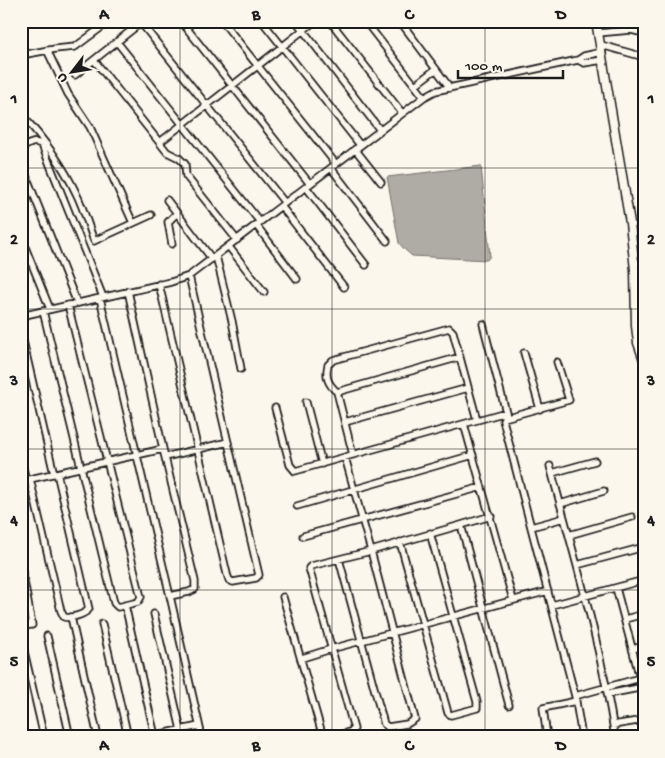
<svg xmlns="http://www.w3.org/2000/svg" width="665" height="758" font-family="'Gochi Hand',sans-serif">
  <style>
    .water { fill: #afaca5; stroke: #74726e }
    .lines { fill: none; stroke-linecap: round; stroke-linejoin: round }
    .street-casing { stroke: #1c1c1c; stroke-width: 9 }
    .secondary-casing { stroke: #1c1c1c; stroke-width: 11 }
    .street { stroke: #fbf7ec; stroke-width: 5.5 }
    .secondary { stroke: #fbf7ec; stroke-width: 8 }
    .grid { fill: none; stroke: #1c1c1c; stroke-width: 1; stroke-opacity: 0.55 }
    .neatline { fill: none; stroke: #1c1c1c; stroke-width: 2 }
    .grid-label { font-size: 16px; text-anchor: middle; font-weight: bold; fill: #1c1c1c }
  </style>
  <rect width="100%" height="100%" fill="#fbf7ec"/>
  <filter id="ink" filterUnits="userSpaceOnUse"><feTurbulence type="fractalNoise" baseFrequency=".02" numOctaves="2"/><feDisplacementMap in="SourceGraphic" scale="10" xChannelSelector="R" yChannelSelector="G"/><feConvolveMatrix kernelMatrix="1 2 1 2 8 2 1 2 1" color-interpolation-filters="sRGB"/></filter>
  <g filter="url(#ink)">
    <!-- water -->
    <path class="water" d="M481,166L490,256L487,260L412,256L404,249L399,243L387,177Z"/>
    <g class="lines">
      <!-- street casing -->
      <g class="street-casing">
        <path id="street" d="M181,21L310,184
          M222,21L336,164
          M262,21L360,145
          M296,21L380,130
          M330,21L402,113
          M365,21L424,97
          M400,21L450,88
          M141,23L285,203
          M598,33L631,30L644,33
          M117,42L260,222
          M601,45L644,57
          M47,50L68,94L90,127L133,223
          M21,55L55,49L75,47L110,21
          M94,60L167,152L179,158L185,164L186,176L237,240
          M578,60L584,63L603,60
          M75,75L143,21
          M415,85L436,69
          M21,114C42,137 63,165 76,193C84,209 88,225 94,241L151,215
          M160,142L315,21
          M21,148C28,145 35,139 42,145L103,297
          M355,149L381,182
          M21,163L77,303
          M331,168L387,241
          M306,187L366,265
          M167,200L212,259
          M281,206L344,287
          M256,225L297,279
          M21,237L50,309
          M172,244L168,222L177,213
          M229,247L264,292
          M216,256L232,321L241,369
          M634,264L644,262
          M159,284L227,574L229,580L233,582L256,578L259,575L189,276
          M100,298L170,596L189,592L195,589V581L163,449L128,291
          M43,311L114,603L118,607L138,602L141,597L68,305
          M21,316L171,282L189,276L424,97L435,91L578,60L584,56L602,52
          M483,324L507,416
          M21,332L54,474
          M524,353L540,409
          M557,362L569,400L504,418L503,420L575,696L582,737
          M337,392L460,357
          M306,402L322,464
          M275,408L290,465L295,471L506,412
          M345,422L468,388
          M464,424L513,600
          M353,455L337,392C328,384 325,377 328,365L333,360L449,328L453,332L477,420
          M165,457L228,442
          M345,457L371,551L461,525L509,705
          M21,460L26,480
          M550,466C574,556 601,645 615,737
          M552,473L595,461
          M30,479L61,611L64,617C71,619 85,614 89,609L57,473
          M21,481L163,449
          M560,504L604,491
          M297,506L473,455
          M461,525L491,516
          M531,527L564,518
          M569,535L632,517
          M303,536L482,487
          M400,542L448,713L451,715L477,708V702L430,533
          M21,564L32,625L21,626
          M577,565L644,547
          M170,596L202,737
          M283,597L323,737
          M125,605L155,736
          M552,605L644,580
          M154,614L181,730
          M71,617L98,737
          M625,619L644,614
          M102,624L128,737
          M47,636L70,737
          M21,638L44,737
          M632,649L644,646
          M302,658L331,649L548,591
          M608,694L644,687
          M575,696L640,678L616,588
          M613,725L644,720
          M152,736L199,726
          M333,737L352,731L354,729L309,568L311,566L371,551L415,719L407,724L388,727L384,724L339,559
          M547,737L543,708L576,701"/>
      </g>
      <!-- secondary casing -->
      <g class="secondary-casing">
        <path id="secondary" d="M596,21L630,223L635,270L636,326L638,343L644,360"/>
      </g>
      <!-- street -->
      <use href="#street" class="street"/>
      <!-- secondary -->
      <use href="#secondary" class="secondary"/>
    </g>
  </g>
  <!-- grid -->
  <path class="grid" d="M180,21V737M332,21V737M485,21V737M21,168H644M21,309H644M21,449H644M21,590H644"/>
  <!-- margin -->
  <rect width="665" height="758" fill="none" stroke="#fbf7ec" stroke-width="55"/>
  <!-- north arrow -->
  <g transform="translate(72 72) rotate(239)" stroke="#fbf7ec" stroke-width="4" paint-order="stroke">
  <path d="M0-4L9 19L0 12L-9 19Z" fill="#1c1c1c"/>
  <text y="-8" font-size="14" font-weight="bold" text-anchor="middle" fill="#1c1c1c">U</text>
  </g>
  <!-- scale -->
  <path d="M458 70v8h105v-8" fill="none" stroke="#1c1c1c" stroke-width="2.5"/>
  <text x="465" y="70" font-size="15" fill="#1c1c1c" stroke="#fbf7ec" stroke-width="4" paint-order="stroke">100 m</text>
  <rect x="28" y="28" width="610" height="702" class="neatline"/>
  <g class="grid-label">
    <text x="104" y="19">A</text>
    <text x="256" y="19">B</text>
    <text x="409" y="19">C</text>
    <text x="561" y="19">D</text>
    <text x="14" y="103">1</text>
    <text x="651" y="103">1</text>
    <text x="14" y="244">2</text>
    <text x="651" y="244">2</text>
    <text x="14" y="385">3</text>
    <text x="651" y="385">3</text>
    <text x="14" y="525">4</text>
    <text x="651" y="525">4</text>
    <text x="14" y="666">5</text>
    <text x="651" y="666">5</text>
    <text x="104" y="750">A</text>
    <text x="256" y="750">B</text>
    <text x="409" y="750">C</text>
    <text x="561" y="750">D</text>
  </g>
</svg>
